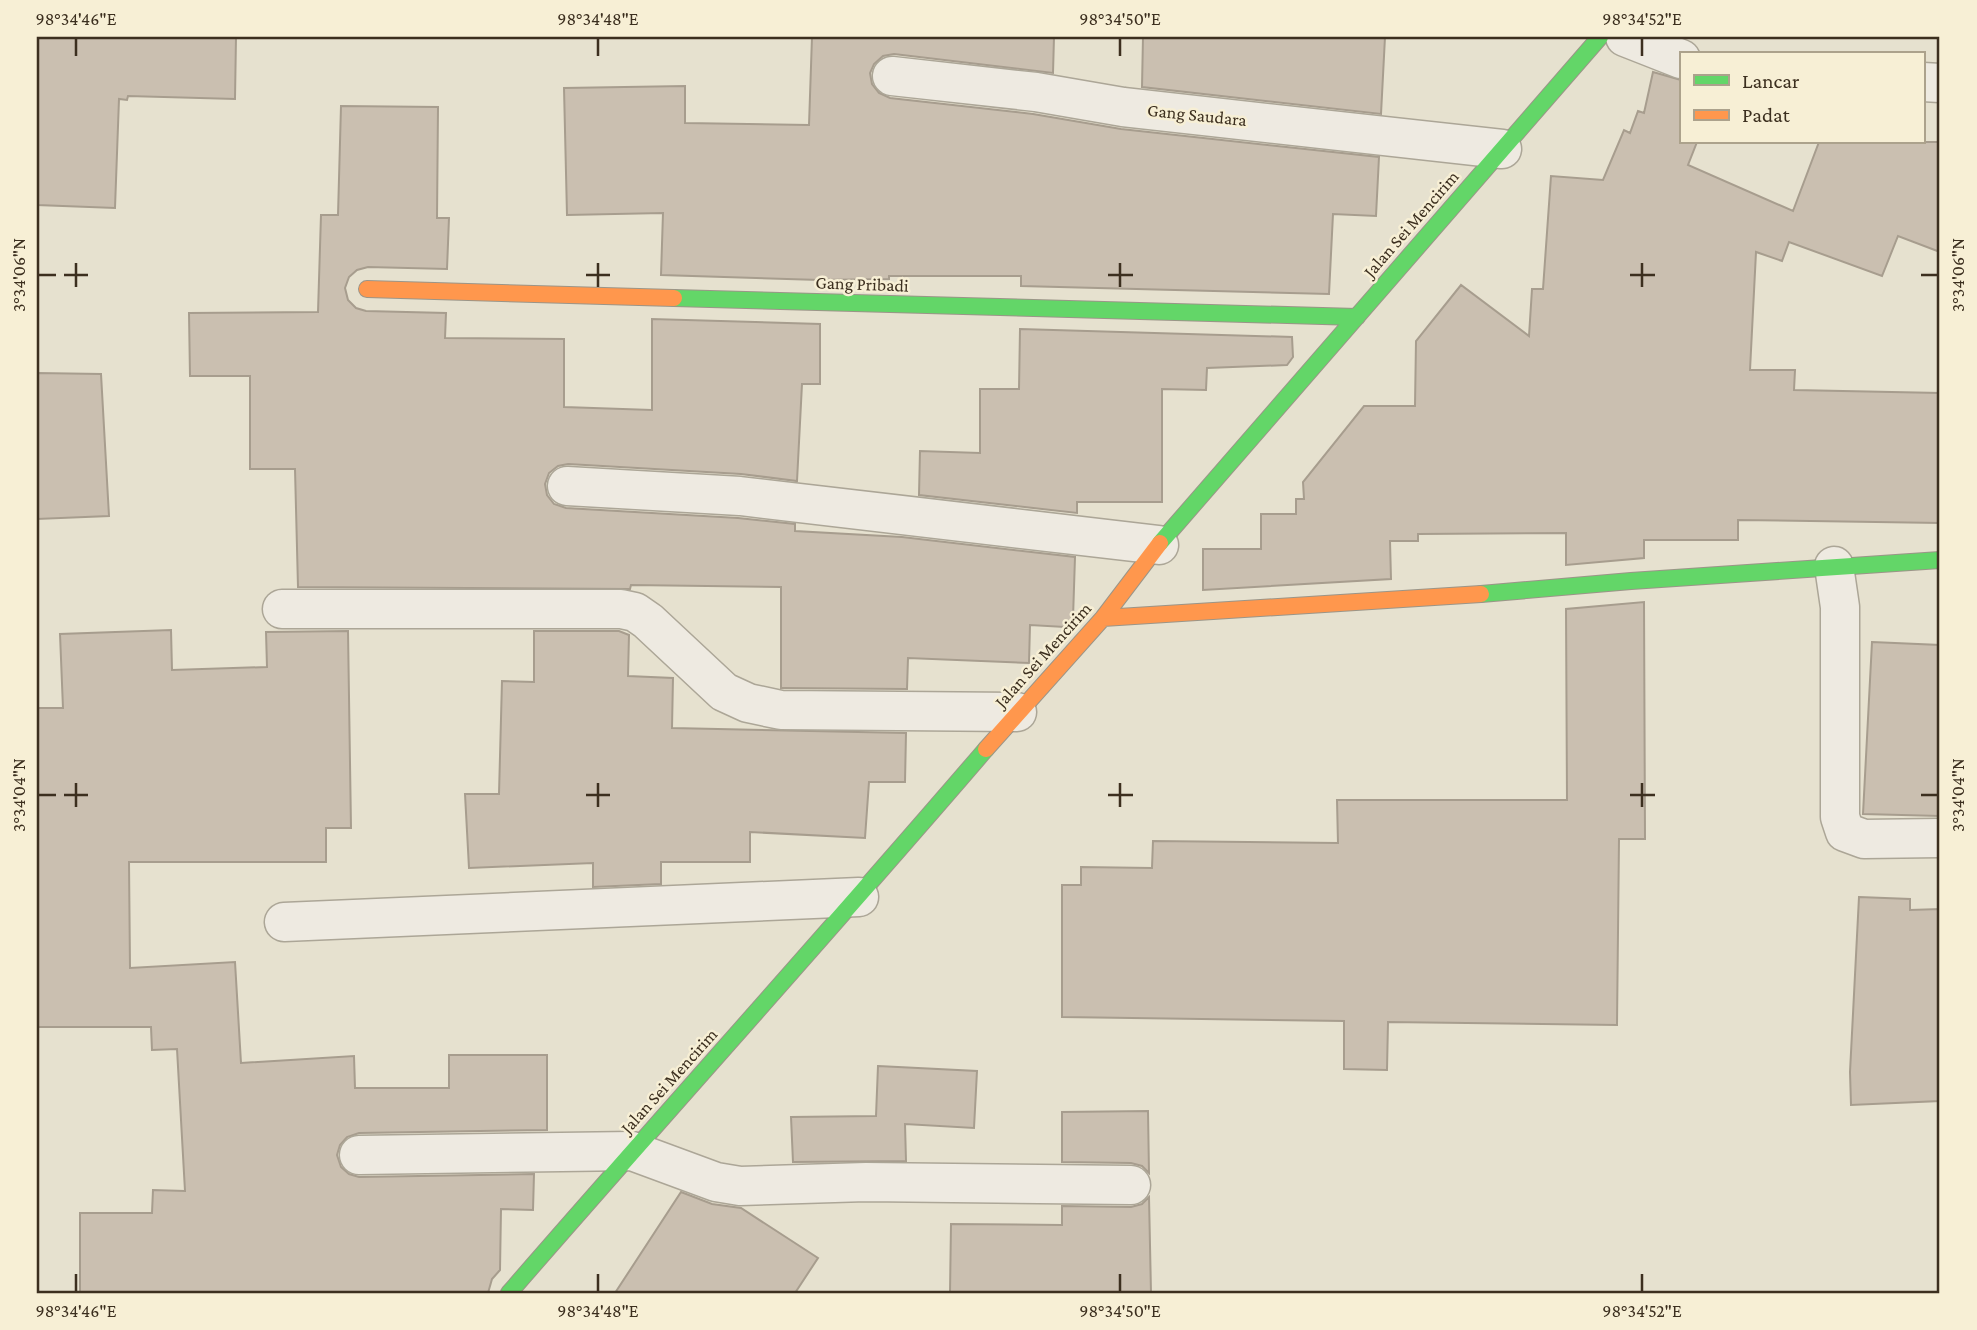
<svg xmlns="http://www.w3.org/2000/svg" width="1977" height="1330" font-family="'Crimson Pro',serif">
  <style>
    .building { fill: #cabfb0; stroke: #a79d8e; stroke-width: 2 }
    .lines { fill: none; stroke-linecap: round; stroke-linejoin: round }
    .street-casing { stroke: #aca697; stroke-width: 41 }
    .fast-casing { stroke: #9b9588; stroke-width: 18 }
    .slow-casing { stroke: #9b9588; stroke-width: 18 }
    .street { stroke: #eeeae1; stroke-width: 38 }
    .fast { stroke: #63d668; stroke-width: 16 }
    .slow { stroke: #ff974d; stroke-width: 16 }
    .ticks { fill: none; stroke: #3c2f1f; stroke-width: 2.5 }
    .labels { text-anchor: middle; stroke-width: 5; stroke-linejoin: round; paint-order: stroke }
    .street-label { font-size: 18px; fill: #3c2f1f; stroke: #f7efd5 }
    .neatline { fill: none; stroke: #3c2f1f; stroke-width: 2.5 }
    .ticks-label { font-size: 18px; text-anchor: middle; fill: #3c2f1f }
  </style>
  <rect width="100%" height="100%" fill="#e6e1cf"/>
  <!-- building -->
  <path class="building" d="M37,37H236L235,99L128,96L127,100L119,99L115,208L37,205Z
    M812,37H1054L1053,73L894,54L883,56L874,64L870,73L872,84L879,93L890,98L1033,114L1121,129L1379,157L1376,216L1333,214L1329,294L1021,286V276H889V279L820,280L661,275L663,213L567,215L564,88L685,86V123L809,125Z
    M1143,37H1385L1381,114L1142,87Z
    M1653,72L1681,80V142H1697L1688,165L1793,211L1819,142H1940V252L1898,236L1882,276L1789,242L1782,261L1756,252L1750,370H1795L1794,390L1940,393V523L1738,520V540H1644V558L1566,565V533L1418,534V541H1390L1391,579L1203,590V549H1261V514H1296V499H1304L1303,482L1364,406H1415L1416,341L1461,285L1529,336L1532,289H1543L1551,176L1603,180L1624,130L1630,133L1638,111L1644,113Z
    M341,106L438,107L437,218H449L447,269L368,267L357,270L349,277L345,288L348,300L356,308L366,311L446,313L445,338L564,339V407L652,410V319L820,324V384H802L797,481L741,474L568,464L558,466L549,473L545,484L547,495L554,504L566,508L738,518L795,524V531L902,537L1075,557L1073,618L1065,627L1030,625L1029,663L908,658L907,689L783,688H781V587L631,585L630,589L298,587L295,469H250V376H190L189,313L318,312L321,215H338Z
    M1020,329L1292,337L1293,357L1287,365L1207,368L1206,390L1162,389V502H1077V513L919,495L920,451L980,453V389H1019Z
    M37,373L101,374L109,516L37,519Z
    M1644,602L1645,839H1619L1617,1025L1388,1022L1387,1070L1344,1069V1021L1062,1017V885H1081V867L1152,868L1153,841L1338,843L1337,800H1567L1566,609Z
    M171,630L172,670L267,667L266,632L348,631L351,828H326V862H129L130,968L235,962L241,1063L354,1056L355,1088H449V1055H547V1130L359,1133L347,1137L340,1145L337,1155L341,1167L349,1174L359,1177L534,1174L533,1210L501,1209L500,1270L492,1279L488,1293H80V1213H152L153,1190L185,1191L177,1049L152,1050L151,1027H37V708H63L60,634Z
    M534,631H619L629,635L628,676L673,678L672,728L906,733L905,782H869L865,838L750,832V862H661V884L593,887V863L469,868L465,794H499L502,681L534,682Z
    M1872,642L1940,645V816L1863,814Z
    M1859,897L1910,899V910L1940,909V1101L1851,1105L1850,1072Z
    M878,1066L977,1071L974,1128L905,1124L906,1161L793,1162L791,1117L876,1116Z
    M1148,1111L1149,1173L1142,1166L1131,1163L1062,1162V1112Z
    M681,1192L712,1204L741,1208L818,1258L795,1293H615Z
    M1149,1197L1151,1293H950L951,1224L1062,1225V1206L1131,1207L1142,1204Z"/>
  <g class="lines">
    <!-- street casing -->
    <g class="street-casing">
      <path id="street" d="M1625,37L1681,59
        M892,76L1036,92L1123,107L1502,149
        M1923,82L1940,83
        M567,486L740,496L1159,545
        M1834,566L1840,607V817L1845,832L1864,839L1940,838
        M282,609H621L635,612L648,621L724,692L748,703L781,710L1017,712
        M284,922L859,897
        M359,1155L632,1151L716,1182L740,1186L866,1182L1131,1185"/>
    </g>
    <!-- fast casing -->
    <g class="fast-casing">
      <path id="fast" d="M674,298L1357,317
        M1160,543L1600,37
        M1481,594L1631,581L1940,560
        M509,1293C667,1111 829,932 986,749"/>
    </g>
    <!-- slow casing -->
    <g class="slow-casing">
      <path id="slow" d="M367,289L674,298
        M1103,618L1481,594
        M986,749L1103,618L1160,543"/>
    </g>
    <!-- street -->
    <use href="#street" class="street"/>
    <!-- fast -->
    <use href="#fast" class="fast"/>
    <!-- slow -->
    <use href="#slow" class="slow"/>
  </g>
  <!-- ticks -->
  <path class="ticks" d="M76,38V56M598,38V56M1120,38V56M1642,38V56M76,263V287M598,263V287M1120,263V287M1642,263V287M38,275H56M64,275H88M586,275H610M1108,275H1133M1630,275H1655M1921,275H1938M76,783V807M598,783V807M1120,783V807M1642,783V807M38,795H56M64,795H88M586,795H610M1108,795H1133M1630,795H1655M1921,795H1938M76,1274V1292M598,1274V1292M1120,1274V1292M1642,1274V1292"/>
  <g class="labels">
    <!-- street labels -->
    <g class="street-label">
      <text transform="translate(1197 115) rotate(6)" y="6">Gang Saudara</text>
      <text transform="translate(1411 224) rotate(-49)" y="6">Jalan Sei Mencirim</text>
      <text transform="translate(862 284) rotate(2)" y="6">Gang Pribadi</text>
      <text transform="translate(1043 655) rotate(-48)" y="6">Jalan Sei Mencirim</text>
      <text transform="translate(669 1081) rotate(-48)" y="6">Jalan Sei Mencirim</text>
    </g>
  </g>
  <!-- border -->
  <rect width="1977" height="1330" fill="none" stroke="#f7efd5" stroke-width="77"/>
  <!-- legend -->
  <rect x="1680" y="52" width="245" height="91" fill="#f7efd5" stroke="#aca28c" stroke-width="2"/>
  <rect x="1694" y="75" width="35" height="10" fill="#63d668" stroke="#aca28c" stroke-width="2"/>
  <text x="1742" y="88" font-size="21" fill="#3c2f1f">Lancar</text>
  <rect x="1694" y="110" width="35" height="10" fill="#ff974d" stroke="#aca28c" stroke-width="2"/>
  <text x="1742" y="122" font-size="21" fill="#3c2f1f">Padat</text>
  <rect x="38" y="38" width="1900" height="1254" class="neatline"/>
  <g class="ticks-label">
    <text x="76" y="25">98°34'46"E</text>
    <text x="598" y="25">98°34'48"E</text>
    <text x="1120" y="25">98°34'50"E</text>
    <text x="1642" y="25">98°34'52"E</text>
    <text transform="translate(19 275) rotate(-90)" y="6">3°34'06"N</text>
    <text transform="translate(1958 275) rotate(-90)" y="6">3°34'06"N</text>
    <text transform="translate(19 795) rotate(-90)" y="6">3°34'04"N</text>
    <text transform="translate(1958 795) rotate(-90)" y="6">3°34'04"N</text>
    <text x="76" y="1317">98°34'46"E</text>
    <text x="598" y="1317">98°34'48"E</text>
    <text x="1120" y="1317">98°34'50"E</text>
    <text x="1642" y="1317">98°34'52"E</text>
  </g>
</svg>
